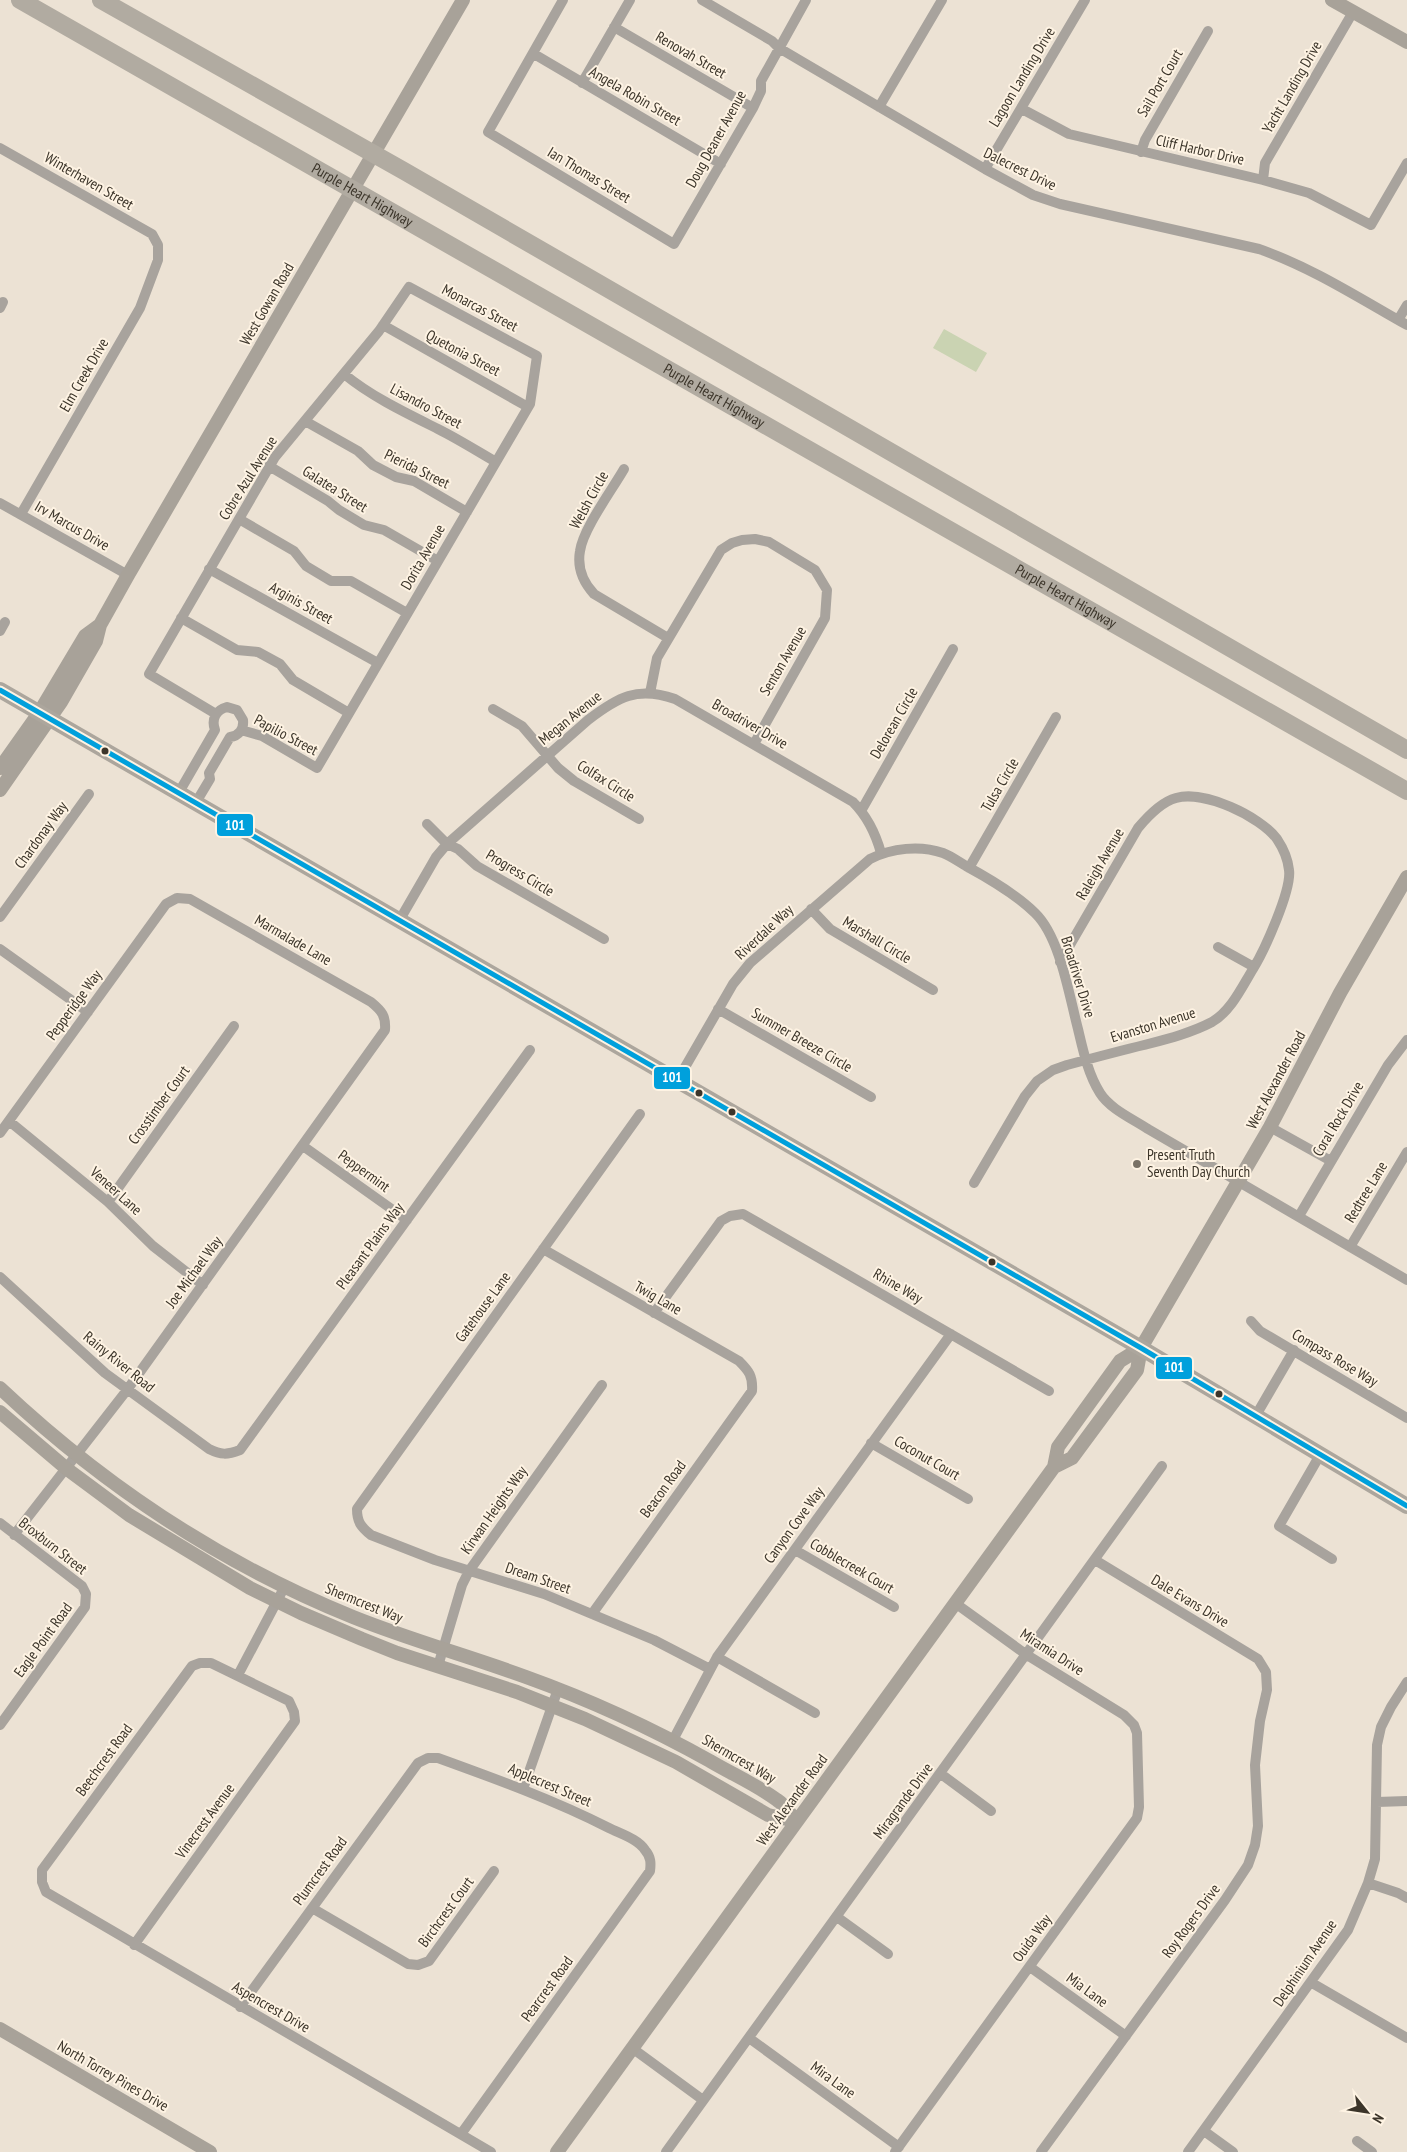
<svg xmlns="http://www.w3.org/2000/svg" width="1407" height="2152" font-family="'PT Sans Narrow',sans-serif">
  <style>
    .green { fill: #cad3b2 }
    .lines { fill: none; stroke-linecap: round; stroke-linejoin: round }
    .street { stroke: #a8a39d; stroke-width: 10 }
    .secondary { stroke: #a8a299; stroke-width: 14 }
    .primary { stroke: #aca69d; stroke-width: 16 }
    .highway { stroke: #b1aba1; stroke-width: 18 }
    .bus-1-casing { stroke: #fef3e3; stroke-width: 9 }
    .bus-1 { stroke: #00a0dc; stroke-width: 5 }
    .bus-dot { fill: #3c352a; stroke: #fef3e3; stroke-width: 2 }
    .poi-dot { fill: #7a7266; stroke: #fef3e3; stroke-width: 2 }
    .labels { text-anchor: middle; stroke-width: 4; stroke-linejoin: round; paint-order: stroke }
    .street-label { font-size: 15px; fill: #3c352a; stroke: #fef3e3 }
    .poi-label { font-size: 15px; fill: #3c352a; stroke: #fef3e3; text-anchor: start }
    .line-badge { stroke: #fef3e3; stroke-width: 2 }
    .badge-label { font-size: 14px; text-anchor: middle; font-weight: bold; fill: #fff }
  </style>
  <rect width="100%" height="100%" fill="#ece2d4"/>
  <!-- green -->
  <path class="green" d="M944,329L987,353L976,372L933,348Z"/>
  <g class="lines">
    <!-- street -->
    <path class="street" d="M563,0L488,132L674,244L753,108L761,91V81L806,0
      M702,0L772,41L779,48L801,61L985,169L1033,195L1060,204L1259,249C1311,267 1359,298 1407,325
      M614,27L753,108
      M534,54L721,164
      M582,83L630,0
      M879,107L942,0
      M1022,109L1069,134L1263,180L1309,193L1371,225L1407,163
      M0,148L152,234L158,245V260L140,308L21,514
      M1141,152L1145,140L1208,31
      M985,169L1085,0
      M1263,180L1265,163L1353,12
      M0,308L3,302
      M1398,320L1407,305
      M383,325L528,407
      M344,374C372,397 406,413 438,429C458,439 477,451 496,462
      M305,421L358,451L373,465L396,477L414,481L467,512
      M269,466L328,501L339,510L364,525L384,530L438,561
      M624,469C612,490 583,529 580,551C577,568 583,582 594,594L668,638
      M0,503L128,575
      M239,519L294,551L306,566L331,581H351L407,613
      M209,569L378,663
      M181,618L237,650L258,652L280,664L293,680L349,713
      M0,631L5,622
      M650,693L657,658L721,550L732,543L742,540L755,539L769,542L815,570L827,590L825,618L754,744
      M493,709L522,726L558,768L574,781L639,819
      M216,714L149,674L275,457L379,331L409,287L537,356L530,404L317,768L262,736L241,730
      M178,794L215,730C211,719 216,710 227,707L237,710L243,720C244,729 239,736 230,737L209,773L210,779L195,804
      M861,811L953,649
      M427,824L447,844L458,849L477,866L604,939
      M969,868L1056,717
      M811,909L830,929L933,990
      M0,917L89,794
      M399,921L436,857L447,844L588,720C618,697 637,686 675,699L853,802C867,816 876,835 881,853
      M1218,947L1254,967
      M0,949L88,1012
      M718,1009L871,1097
      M677,1081L733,984L750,963L870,859C892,848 920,845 943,853C951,856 959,862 966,866C990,879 1016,894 1035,913C1060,937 1069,995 1078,1029C1083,1050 1088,1074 1100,1093C1110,1109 1133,1119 1148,1129L1407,1280
      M640,1114L357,1509C357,1522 361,1527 371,1535L435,1560L544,1594L654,1640L710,1669
      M9,1121L108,1202L153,1246L203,1285
      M1270,1127L1331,1161
      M0,1133L166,904L177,898L190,899L371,1002C382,1011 386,1016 385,1030L127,1390L14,1535
      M303,1146L407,1220
      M974,1183L1025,1096L1037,1081L1053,1070L1067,1065C1093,1058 1119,1051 1144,1045C1167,1039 1191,1033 1212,1022C1231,1011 1242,987 1253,969C1264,951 1292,890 1289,870C1288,860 1283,848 1277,839C1260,816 1204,790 1176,798C1161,802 1148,816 1138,828L1060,962
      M108,1202L234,1026
      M1299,1216L1388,1065L1407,1040
      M1350,1247L1407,1152
      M543,1249L739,1361C749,1371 753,1376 752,1391L592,1614
      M0,1277L105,1373L209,1449C221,1455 227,1455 240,1450L530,1050
      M654,1313L721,1221L730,1216L743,1214L1049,1391
      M1251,1321L1260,1331L1407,1418
      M1255,1417L1294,1350
      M871,1443L968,1499
      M1320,1455L1279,1526L1332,1559
      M0,1523L82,1586L86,1594L85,1607L0,1725
      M795,1550L894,1607
      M717,1657L815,1713
      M438,1666L462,1585L469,1571L602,1385
      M238,1675L285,1586
      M673,1740L717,1657L951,1334
      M941,1774L991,1811
      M523,1789L558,1689
      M1377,1802L1407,1801
      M1368,1883L1398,1893L1407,1898
      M312,1908L408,1964L418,1965L429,1961L494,1871
      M837,1917L888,1954
      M134,1945L295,1721L294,1712L289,1701L211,1663H200L192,1666L42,1870V1882L46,1892C194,1980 343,2065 491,2152
      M1030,1967L1126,2036
      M1312,1983L1407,2038
      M240,2007L418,1763L428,1758H438C496,1779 554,1800 609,1828C621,1834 638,1839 645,1850C651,1857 651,1863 650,1871L461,2134
      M749,2038L899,2147
      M632,2048L703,2100
      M1204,2131L1233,2152
      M1357,2141L1372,2152
      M666,2152L1162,1466
      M895,2152L1137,1818L1139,1807L1137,1733L1134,1725L1124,1715L1027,1655L955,1603
      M1041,2152L1225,1900L1248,1865L1255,1845L1258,1826L1255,1765L1260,1721L1267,1690L1266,1672L1258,1659L1095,1560
      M1188,2152L1348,1930L1368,1883L1375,1859L1377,1745L1381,1727L1391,1707L1407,1682"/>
    <!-- secondary -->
    <path class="secondary" d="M1332,0L1407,42
      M0,768L39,713L85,636L100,625
      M0,790L61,702L96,641L100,625L128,575L463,0
      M0,1388C103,1485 222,1564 353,1617C410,1640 469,1656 526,1677C590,1700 651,1728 710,1761C732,1774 757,1785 777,1800C785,1805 790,1814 796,1821
      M0,1412L67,1469L129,1515L250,1588L301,1613L362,1639L397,1653L517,1692L585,1719L676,1762L768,1815L796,1821
      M1054,1467L1072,1458L1134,1374L1137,1370L1141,1348L1270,1127L1340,993L1407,877
      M0,2029L210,2152
      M557,2152L1054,1467L1058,1447L1120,1361L1141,1348"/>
    <!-- primary -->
    <path class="primary" d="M0,690L1141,1348L1407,1506"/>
    <!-- highway -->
    <g class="highway">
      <path id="s1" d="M20,0L1407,791"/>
      <path d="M101,0L404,171L1407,750"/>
    </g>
    <!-- bus-1 casing -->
    <g class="bus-1-casing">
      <path id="bus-1" d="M0,690L1141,1348L1407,1506"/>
    </g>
    <!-- bus-1 -->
    <use href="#bus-1" class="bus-1"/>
  </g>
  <!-- markers -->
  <g class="bus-dot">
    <circle cx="105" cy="751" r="4.5"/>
    <circle cx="699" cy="1093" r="4.5"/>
    <circle cx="732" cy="1112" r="4.5"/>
    <circle cx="992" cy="1262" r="4.5"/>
    <circle cx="1219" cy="1394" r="4.5"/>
  </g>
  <circle class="poi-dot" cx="1137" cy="1164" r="5"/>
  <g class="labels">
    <!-- street labels -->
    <g class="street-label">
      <text transform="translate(691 55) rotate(30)" y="5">Renovah Street</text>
      <text transform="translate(1022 77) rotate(-59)" y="5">Lagoon Landing Drive</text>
      <text transform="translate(1160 83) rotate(-60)" y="5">Sail Port Court</text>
      <text transform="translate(1292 87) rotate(-60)" y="5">Yacht Landing Drive</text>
      <text transform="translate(635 96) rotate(30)" y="5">Angela Robin Street</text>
      <text transform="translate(716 139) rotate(-61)" y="5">Doug Deaner Avenue</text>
      <text transform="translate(1200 150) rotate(13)" y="5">Cliff Harbor Drive</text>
      <text transform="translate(1020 169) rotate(26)" y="5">Dalecrest Drive</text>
      <text transform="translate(589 175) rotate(31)" y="5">Ian Thomas Street</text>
      <text transform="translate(89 181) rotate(30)" y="5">Winterhaven Street</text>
      <text dy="5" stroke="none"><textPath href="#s1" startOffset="394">Purple Heart Highway</textPath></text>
      <text transform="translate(267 304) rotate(-60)" y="5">West Gowan Road</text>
      <text transform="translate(480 308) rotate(28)" y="5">Monarcas Street</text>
      <text transform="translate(463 353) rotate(28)" y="5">Quetonia Street</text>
      <text transform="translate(84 375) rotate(-60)" y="5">Elm Creek Drive</text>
      <text dy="5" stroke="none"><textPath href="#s1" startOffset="799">Purple Heart Highway</textPath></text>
      <text transform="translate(426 406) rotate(28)" y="5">Lisandro Street</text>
      <text transform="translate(417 469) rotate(26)" y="5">Pierida Street</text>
      <text transform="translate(248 478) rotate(-58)" y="5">Cobre Azul Avenue</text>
      <text transform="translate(335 489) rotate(32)" y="5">Galatea Street</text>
      <text transform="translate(589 500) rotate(-61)" y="5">Welsh Circle</text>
      <text transform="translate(72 526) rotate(30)" y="5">Irv Marcus Drive</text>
      <text transform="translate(423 557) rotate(-60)" y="5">Dorita Avenue</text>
      <text dy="5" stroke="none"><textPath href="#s1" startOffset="1204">Purple Heart Highway</textPath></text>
      <text transform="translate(301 603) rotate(29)" y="5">Arginis Street</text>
      <text transform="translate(783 661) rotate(-60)" y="5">Senton Avenue</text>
      <text transform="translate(570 718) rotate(-39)" y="5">Megan Avenue</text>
      <text transform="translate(894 723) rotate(-60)" y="5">Delorean Circle</text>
      <text transform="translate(750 724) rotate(30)" y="5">Broadriver Drive</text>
      <text transform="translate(286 735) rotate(28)" y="5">Papilio Street</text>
      <text transform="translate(606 781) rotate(32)" y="5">Colfax Circle</text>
      <text transform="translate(1000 785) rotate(-60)" y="5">Tulsa Circle</text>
      <text transform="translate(41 835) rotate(-54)" y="5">Chardonay Way</text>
      <text transform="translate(1100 864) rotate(-60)" y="5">Raleigh Avenue</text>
      <text transform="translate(520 873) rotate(31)" y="5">Progress Circle</text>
      <text transform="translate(764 932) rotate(-43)" y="5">Riverdale Way</text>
      <text transform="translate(293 940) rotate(30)" y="5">Marmalade Lane</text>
      <text transform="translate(877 940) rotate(31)" y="5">Marshall Circle</text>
      <text transform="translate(1078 977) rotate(73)" y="5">Broadriver Drive</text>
      <text transform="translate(74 1005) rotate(-54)" y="5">Pepperidge Way</text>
      <text transform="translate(1153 1025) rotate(-17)" y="5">Evanston Avenue</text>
      <text transform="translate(802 1040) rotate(30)" y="5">Summer Breeze Circle</text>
      <text transform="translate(1276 1080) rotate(-62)" y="5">West Alexander Road</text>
      <text transform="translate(159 1105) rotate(-54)" y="5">Crosstimber Court</text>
      <text transform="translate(1338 1119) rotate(-59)" y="5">Coral Rock Drive</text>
      <text transform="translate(364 1171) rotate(36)" y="5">Peppermint</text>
      <text transform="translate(116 1191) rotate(42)" y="5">Veneer Lane</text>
      <text transform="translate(1366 1192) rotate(-59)" y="5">Redtree Lane</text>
      <text transform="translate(370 1246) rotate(-54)" y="5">Pleasant Plains Way</text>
      <text transform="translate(194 1272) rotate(-54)" y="5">Joe Michael Way</text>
      <text transform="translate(898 1286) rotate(30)" y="5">Rhine Way</text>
      <text transform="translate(658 1298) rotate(30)" y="5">Twig Lane</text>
      <text transform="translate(483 1307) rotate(-54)" y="5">Gatehouse Lane</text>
      <text transform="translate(1335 1358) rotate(31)" y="5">Compass Rose Way</text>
      <text transform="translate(119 1362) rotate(39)" y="5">Rainy River Road</text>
      <text transform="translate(927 1458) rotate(30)" y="5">Coconut Court</text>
      <text transform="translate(663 1489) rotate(-54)" y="5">Beacon Road</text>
      <text transform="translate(494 1510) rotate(-55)" y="5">Kirwan Heights Way</text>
      <text transform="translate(794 1525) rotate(-54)" y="5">Canyon Cove Way</text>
      <text transform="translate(53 1546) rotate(38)" y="5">Broxburn Street</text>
      <text transform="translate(852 1566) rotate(30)" y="5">Cobblecreek Court</text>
      <text transform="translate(538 1578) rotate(19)" y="5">Dream Street</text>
      <text transform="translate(1190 1601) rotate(31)" y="5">Dale Evans Drive</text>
      <text transform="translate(364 1603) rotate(22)" y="5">Shermcrest Way</text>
      <text transform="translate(43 1640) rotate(-54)" y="5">Eagle Point Road</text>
      <text transform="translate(1052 1652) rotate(33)" y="5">Miramia Drive</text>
      <text transform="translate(739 1759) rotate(30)" y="5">Shermcrest Way</text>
      <text transform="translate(104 1760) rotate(-54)" y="5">Beechcrest Road</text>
      <text transform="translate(550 1785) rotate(23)" y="5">Applecrest Street</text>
      <text transform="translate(792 1800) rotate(-54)" y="5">West Alexander Road</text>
      <text transform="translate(903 1801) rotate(-54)" y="5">Miragrande Drive</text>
      <text transform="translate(205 1821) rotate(-54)" y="5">Vinecrest Avenue</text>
      <text transform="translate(320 1871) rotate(-54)" y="5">Plumcrest Road</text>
      <text transform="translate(446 1912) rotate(-54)" y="5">Birchcrest Court</text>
      <text transform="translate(1191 1921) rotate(-54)" y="5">Roy Rogers Drive</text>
      <text transform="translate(1032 1938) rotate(-54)" y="5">Ouida Way</text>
      <text transform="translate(1305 1963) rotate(-56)" y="5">Delphinium Avenue</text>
      <text transform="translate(547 1989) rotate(-54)" y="5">Pearcrest Road</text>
      <text transform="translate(1087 1990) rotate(36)" y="5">Mia Lane</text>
      <text transform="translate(271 2007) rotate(30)" y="5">Aspencrest Drive</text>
      <text transform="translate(113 2076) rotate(30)" y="5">North Torrey Pines Drive</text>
      <text transform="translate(833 2080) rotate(36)" y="5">Mira Lane</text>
    </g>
    <!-- poi labels -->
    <g class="poi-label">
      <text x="1147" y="1160">Present Truth<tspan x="1147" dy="17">Seventh Day Church</tspan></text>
    </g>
  </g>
  <g class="line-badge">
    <rect x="216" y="813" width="38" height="24" rx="5" fill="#00a0dc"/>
    <rect x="653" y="1066" width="38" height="24" rx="5" fill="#00a0dc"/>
    <rect x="1155" y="1356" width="38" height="24" rx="5" fill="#00a0dc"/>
  </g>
  <g class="badge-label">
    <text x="235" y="830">101</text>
    <text x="672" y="1082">101</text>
    <text x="1174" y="1372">101</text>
  </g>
  <!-- north arrow -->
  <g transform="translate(1367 2112) rotate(120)" stroke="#fef3e3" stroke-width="4" paint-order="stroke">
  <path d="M0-4L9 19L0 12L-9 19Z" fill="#3c352a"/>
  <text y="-8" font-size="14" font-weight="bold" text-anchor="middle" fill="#3c352a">N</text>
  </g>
</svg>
